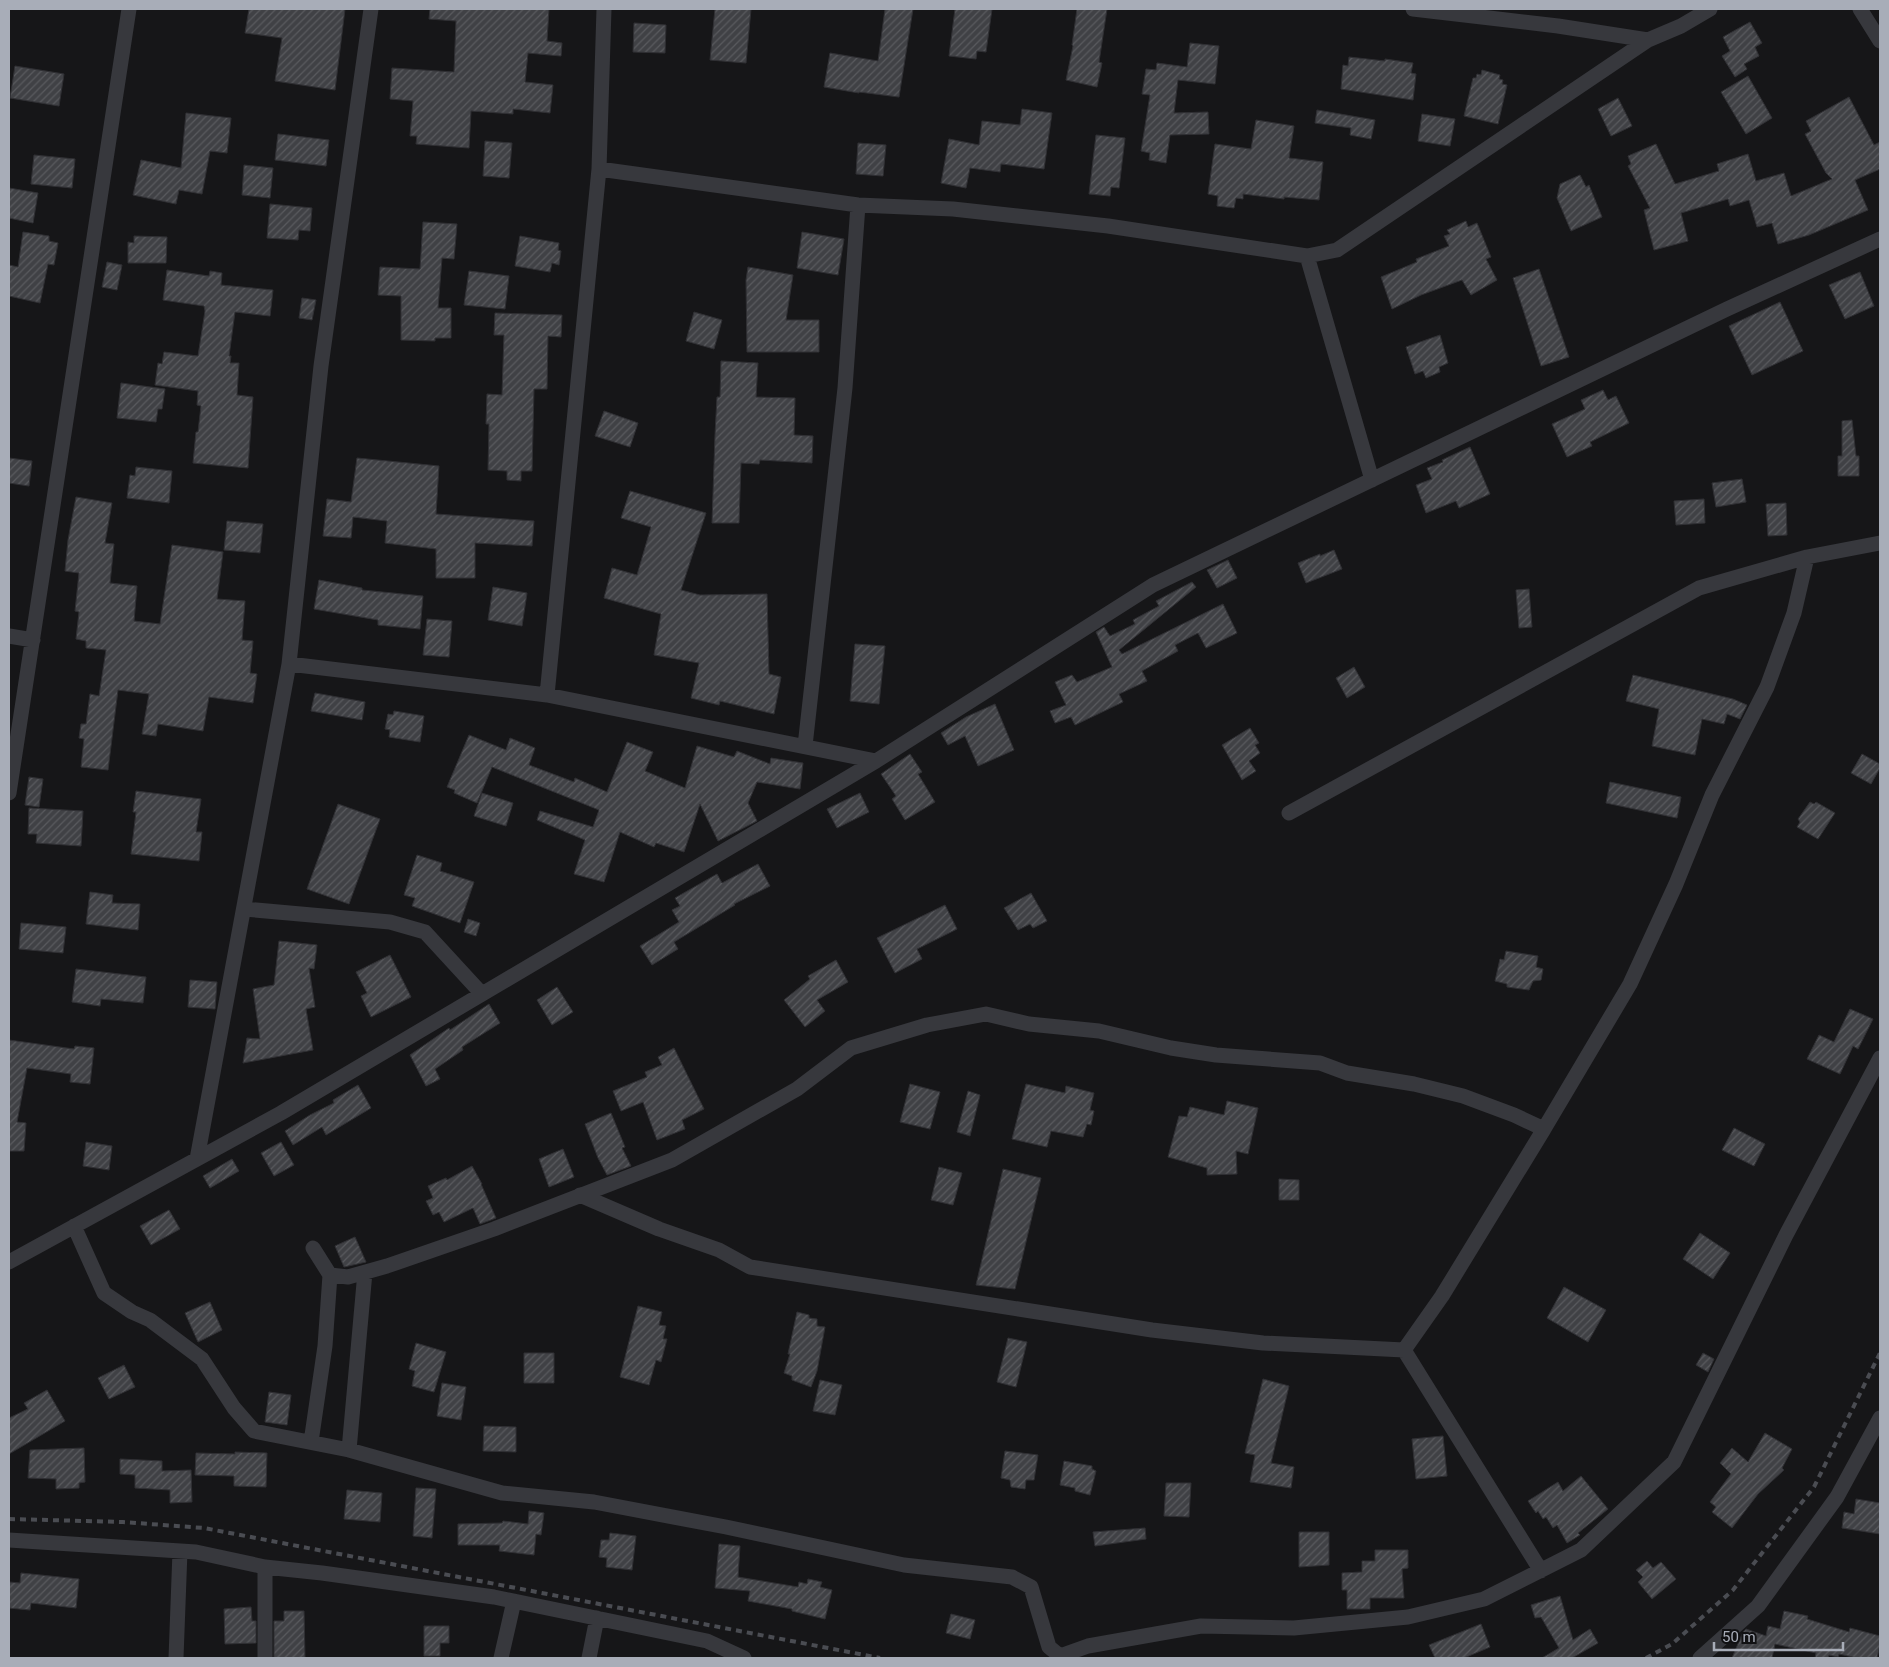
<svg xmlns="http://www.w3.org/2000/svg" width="1889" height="1667" font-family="Roboto,sans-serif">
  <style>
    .building { fill: url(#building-hatch); stroke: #303034 }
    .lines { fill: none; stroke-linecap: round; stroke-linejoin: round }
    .minor { stroke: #37383d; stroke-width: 15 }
    .rail { stroke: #4a4c52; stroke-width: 4; stroke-dasharray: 6 5; stroke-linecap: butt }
  </style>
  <defs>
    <pattern id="building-hatch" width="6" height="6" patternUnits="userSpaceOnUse" patternTransform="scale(1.25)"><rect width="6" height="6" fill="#404145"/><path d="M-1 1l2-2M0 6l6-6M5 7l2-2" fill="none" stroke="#595a5e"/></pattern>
  </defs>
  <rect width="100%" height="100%" fill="#161618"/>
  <!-- building -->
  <path class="building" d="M249,9H345L335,90L275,81L282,38L245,33Z
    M430,9H549L547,41L562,43L561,56L528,53L525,82L553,85L550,113L513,109V114L471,111L469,148L416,144L417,136H410L413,101L390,99L392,68L454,72L456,21L429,19Z
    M715,9H751L746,63L710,60Z
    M885,9H913L899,97L859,92V93L824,87L830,53L878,61Z
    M955,9H992L986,52L977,51L976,59L949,56Z
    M1077,9H1107L1099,62L1102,63L1097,87L1066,80L1073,46L1072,45Z
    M1750,22L1762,43L1755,47L1759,56L1744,64L1747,69L1735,77L1722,56L1730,51L1723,37Z
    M634,23L666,25L665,53L633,52Z
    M1190,43L1219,46L1215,84L1178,80L1174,113L1208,112L1209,134L1170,135L1166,163L1149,160L1150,153L1141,151L1150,95L1142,94L1146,69L1156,70L1157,63L1187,67Z
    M1349,57L1385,61V59L1413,63L1411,73L1416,74L1413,100L1341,89L1343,65L1348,66Z
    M15,66L64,74L59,106L10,98Z
    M1482,70L1500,75L1499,79L1503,80L1502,84L1507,85L1498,124L1464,116L1473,78H1476L1477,74L1481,75Z
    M1748,76L1772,118L1746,134L1721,92Z
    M1849,97L1874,145L1880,142V169L1855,180L1868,210L1809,235L1778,244L1772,223L1757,227L1749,200L1730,206L1728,199L1681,213L1688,241L1654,250L1644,210L1650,208L1628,166L1631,164L1628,156L1656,144L1675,184L1719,171L1717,164L1748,154L1756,181L1784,173L1791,196L1832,179L1826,173L1805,134L1811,131L1806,121Z
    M1618,98L1632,126L1611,136L1598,109Z
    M1022,109L1052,113L1044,169L1001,164L1000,172L970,168L966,188L941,183L949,139L979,145L982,121L1020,125Z
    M1317,110L1375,120L1371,139L1350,135L1351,128L1315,123Z
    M186,113L231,118L227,153L210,151L202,194L179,190L176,204L133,195L141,160L181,168Z
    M1422,114L1455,119L1450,146L1418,141Z
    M1256,120L1294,126L1289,158L1323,162L1319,200L1284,197V199L1243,194V199L1236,198L1234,208L1217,206L1218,196L1208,194L1215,144L1251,149Z
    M278,134L329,140L326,166L275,160Z
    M1096,135L1125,138L1119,188L1111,187L1110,196L1089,194Z
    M485,141L512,143L509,178L483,176Z
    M858,143L886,145L883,176L856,174Z
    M34,155L75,159L72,188L31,184Z
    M244,165L273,168L270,198L242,195Z
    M1580,175L1586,187L1589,185L1602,217L1571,231L1557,198L1560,184Z
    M9,188L38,193L33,223L9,218Z
    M270,204L312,208L310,231L299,230L298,240L267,238Z
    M1466,221L1468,227L1477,223L1491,257L1486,259L1497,280L1471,295L1462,280L1421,295L1392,309L1381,277L1417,262L1416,259L1449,246L1444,236L1450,234L1447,230Z
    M423,222L457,224L454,259L442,258L438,308H451V338H435V341L401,340V296L378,295L380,267L420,269Z
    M23,232L49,236V241L58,243L54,265L48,264L40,303L9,296V265L18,267Z
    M802,232L844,239L838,275L797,268Z
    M134,236L167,237L166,263H128V242L134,243Z
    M520,236L559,243L558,250L561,251L559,265L552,263L550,272L515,266Z
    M107,262L122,265L117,290L102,287Z
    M748,267L793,275L786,320H819V352H747L746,280Z
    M1539,269L1569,357L1541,366L1513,278Z
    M167,270L209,276L210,271L222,273L221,285L273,290L270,316L235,312L229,356H231L230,363H239L237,395L253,397L248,468L193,463L196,432H198L201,406L197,405L198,391L155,385L158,363L162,364L164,352L198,356L205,311L204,306L163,300Z
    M469,271L509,276L505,309L464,305Z
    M1860,272L1874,306L1845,319L1829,285Z
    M302,298L316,300L312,320L299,318Z
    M1780,302L1803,351L1752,375L1729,326Z
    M694,312L722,320L714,349L686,341Z
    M495,313L562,315L561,337L548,336L547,389H534L532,471H521V481L507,480V471L488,470L489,424H486L487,394L502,395L504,335H494Z
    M1440,335L1448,363L1439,367L1440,372L1426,378L1423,371L1415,374L1406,347Z
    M721,361L758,363L756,397L795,398L794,435L813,436L812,463L760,460L759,464L741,463L739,523H712L715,435L717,397H720Z
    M121,383L165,389L162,409H158L156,422L117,418Z
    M1603,390L1608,400L1616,396L1629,423L1590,442L1592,446L1567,457L1552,424L1585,409L1581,400Z
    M604,411L638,423L630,447L595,436Z
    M1852,420L1856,456H1859V476H1838V456H1842V421Z
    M1470,447L1490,494L1459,508L1456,501L1426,513L1416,485L1432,479L1427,468L1443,462L1442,460Z
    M9,458L32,461L29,486L9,483Z
    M357,458L439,466L436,514L534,521L532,546L475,543V578H436V549L385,543L387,521L353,517L351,538L323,536L327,499L351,502Z
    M136,467L172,471L169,503L127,498L130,475L135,476Z
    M1742,479L1746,502L1716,507L1712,483Z
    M630,491L706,513L681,590L700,595L767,594L769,674L781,677L774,714L720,701L719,705L691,698L699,663L654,655L661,614L604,598L612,568L637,575L651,527L621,518Z
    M76,497L112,503L105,543L114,544L110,583L137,586L134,621L160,624L172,545L223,552L217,599L245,601L242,640L253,641L250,673L257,674L253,703L209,697L203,731L158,724L156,736L142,734L149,694L118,690L108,770L81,767L84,739L79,738L81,724H86L90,694L99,696L106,650L86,648V641L76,639L79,612L75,611L79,573L65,571L68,540Z
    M1704,499L1705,523L1676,525L1674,501Z
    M1786,503L1787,535L1768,536L1766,504Z
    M227,521L263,524L260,553L224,550Z
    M1334,550L1342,569L1306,583L1298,563L1320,554V556Z
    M1228,560L1237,578L1217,588L1207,570Z
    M319,580L362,588V590L423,596L420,629L378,625V620L314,609Z
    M1192,582L1196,587L1119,650L1122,654L1223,604L1237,633L1206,648L1198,633L1175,645L1178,651L1142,671L1147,681L1119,694L1123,702L1075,725L1071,717L1055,723L1050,711L1066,705L1055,682L1072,675L1077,682L1112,667L1096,632L1104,627L1110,636L1135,624L1133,620L1159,606L1156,601Z
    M493,587L527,593L522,626L488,620Z
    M1529,589L1532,627L1519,628L1516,590Z
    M427,619L452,621L449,657L423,655Z
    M855,644L885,646L879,704L850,701Z
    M1354,667L1365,687L1347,698L1336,678Z
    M1633,675L1733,699L1747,705L1740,719L1727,714L1724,724L1702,719L1695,755L1652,746L1659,709L1626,701Z
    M315,693L365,702L362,720L311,711Z
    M995,704L1014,750L978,766L965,736L948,745L941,733L966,717Z
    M394,711L424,716L420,742L389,737L390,730L385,729L388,714L393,715Z
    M1250,728L1259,743L1255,745L1260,753L1249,761L1256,771L1242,780L1222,745Z
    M469,735L506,750L510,738L535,748L529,765L574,782L575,778L607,792L627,742L653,752L645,771L685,788L697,746L734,757L737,751L770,764L771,758L803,763L800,789L757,782L748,803L757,821L718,841L700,804L684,852L656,843L654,847L620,832L604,882L574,874L585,840L537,820L540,811L593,827L599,810L492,767L477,803L454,793L455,790L447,787Z
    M910,754L922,772L918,774L935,802L905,820L892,799L896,796L881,774Z
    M1862,754L1880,764V768L1871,784L1851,773Z
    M29,777L43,779L39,807L25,805Z
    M1610,782L1681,797L1677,818L1606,803Z
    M136,791L201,799L196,832H202L199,861L131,854L136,812H133Z
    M482,793L513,803L506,826L474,816Z
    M860,793L869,812L837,828L827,809Z
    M1810,802L1814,804L1816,802L1835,813L1818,839L1797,827L1800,822L1798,819Z
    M338,804L380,819L349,904L307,889Z
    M29,808L83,811L81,846L36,843L37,834H28Z
    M417,855L442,863L440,871L474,882L460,923L412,906L415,898L404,895Z
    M758,864L770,886L734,904L735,905L674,942L678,949L652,965L640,946L679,922L672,910L680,906L675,898L717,874L722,883Z
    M90,892L113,895L112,903L140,904L138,930L86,924Z
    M1031,893L1047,921L1033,928L1030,924L1018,930L1004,908Z
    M945,905L957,929L917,949L922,959L895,973L877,938Z
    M468,919L480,923L476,936L464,932Z
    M21,923L66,927L63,953L19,949Z
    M279,941L317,945L314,969L309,968L315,1007L306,1009L313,1050L243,1063L247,1038L260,1039L253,989L274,985Z
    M1506,951L1538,956L1536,967L1543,969L1541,980L1533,981L1529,990L1507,987V984L1495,981L1500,959L1504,960Z
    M390,955L411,997L371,1017L361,996L367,993L356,972Z
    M836,960L848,982L817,1000L825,1011L805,1027L784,1000L810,979L808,976Z
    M76,969L146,977L143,1003L101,999L100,1006L72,1002Z
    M190,980L217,982L215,1009L188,1007Z
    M557,987L573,1012L552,1025L537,1000Z
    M489,1004L500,1023L462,1047L463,1050L435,1069L440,1079L426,1086L410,1055L449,1028L450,1030Z
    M1850,1009L1873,1019L1858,1049L1853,1046L1840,1074L1807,1059L1819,1035L1834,1042Z
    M9,1040L74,1049L75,1046L94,1048L90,1084L70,1082L71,1074L27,1068L17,1122L26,1123L24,1151H9Z
    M674,1048L704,1109L682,1120L685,1129L657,1140L643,1102L621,1111L613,1091L647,1077L645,1072L662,1065L658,1057Z
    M910,1084L940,1092L930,1129L900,1122Z
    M1026,1084L1065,1093L1066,1086L1094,1093L1090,1110L1094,1111L1091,1125L1087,1124L1083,1137L1051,1131L1047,1147L1012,1139Z
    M358,1085L371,1108L326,1135L322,1127L293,1145L285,1131L310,1115L334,1103L333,1100Z
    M968,1091L980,1095L970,1136L957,1132Z
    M1227,1101L1258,1108L1248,1154L1236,1151L1237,1174L1207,1175V1168L1168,1157L1179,1116L1187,1117L1190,1107L1224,1115Z
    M611,1113L625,1147L622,1148L631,1166L607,1175L598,1158L585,1124Z
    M1734,1128L1765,1144L1754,1166L1722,1150Z
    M86,1142L112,1146L109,1170L83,1166Z
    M281,1142L294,1165L274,1176L261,1153Z
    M563,1149L574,1177L549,1187L539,1159Z
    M232,1159L239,1171L210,1188L203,1176Z
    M472,1166L482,1184H481L496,1218L480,1224L473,1208L444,1222L439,1212L433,1215L426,1201L433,1198L428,1186L446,1178L447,1180Z
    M939,1167L962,1173L953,1205L931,1200Z
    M1003,1169L1041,1178L1015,1289L976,1285Z
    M1279,1179L1299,1180V1200H1279Z
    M169,1210L180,1229L151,1245L140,1226Z
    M1700,1233L1730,1253L1713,1279L1683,1259Z
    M355,1237L366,1262L344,1267L335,1246Z
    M1564,1287L1606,1310L1588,1342L1547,1318Z
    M210,1302L222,1330L198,1342L185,1313Z
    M638,1306L662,1312L659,1325L666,1326L663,1339H667L661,1362L656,1360L649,1385L620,1377Z
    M797,1312L809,1315V1318L817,1319V1326L825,1327L817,1371L811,1387L792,1380V1376L784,1373L790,1354H788Z
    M1008,1338L1027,1342L1016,1387L997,1382Z
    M416,1343L446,1352L434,1392L412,1386L415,1371L409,1369Z
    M524,1353H554V1383H524Z
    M1703,1353L1714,1359L1708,1372L1696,1365Z
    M124,1365L135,1387L109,1399L98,1378Z
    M1263,1379L1289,1386L1271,1463L1294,1467L1291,1488L1250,1482L1255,1455L1245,1453Z
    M820,1380L842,1385L835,1415L813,1411Z
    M442,1383L466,1387L461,1420L437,1416Z
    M47,1390L65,1421L9,1454V1418L28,1409L24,1403Z
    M269,1392L291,1395L287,1425L265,1422Z
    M484,1426L516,1427V1452L483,1451Z
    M1765,1433L1792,1449L1782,1468L1784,1470L1758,1494L1732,1528L1712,1512L1716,1507L1710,1502L1731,1474L1720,1463L1732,1448L1748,1462Z
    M1443,1436L1447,1476L1416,1479L1412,1439Z
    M84,1448L85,1482L79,1483V1488L56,1489V1479L28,1478L30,1450Z
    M1005,1451L1038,1455L1034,1480H1026L1025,1489L1011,1487L1010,1480L1001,1478Z
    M235,1452L267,1453L266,1487L234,1486V1476L195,1475L196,1453L235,1454Z
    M120,1459L162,1461V1471L191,1470L192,1502L170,1503V1490L135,1488V1475L120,1474Z
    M1064,1461L1092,1466V1469L1096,1471L1090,1495L1075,1491V1488L1060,1485Z
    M1581,1476L1608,1509L1578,1533L1580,1535L1567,1543L1557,1525L1553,1528L1546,1517L1543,1519L1538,1511L1536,1513L1528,1501L1558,1482L1563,1491Z
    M1166,1483H1191L1189,1517L1164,1516Z
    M416,1488L436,1489L432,1538L413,1536Z
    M347,1490L382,1493L380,1522L344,1519Z
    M1856,1499L1880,1503V1534L1842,1528L1844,1512L1854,1514Z
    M529,1511L544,1513L541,1535L536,1534L534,1555L499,1551L500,1545H458V1524L502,1523L503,1521L528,1524Z
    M1145,1528L1146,1539L1095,1546L1093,1532Z
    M1299,1532H1329V1565L1299,1567Z
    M610,1533L636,1536L632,1570L606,1567L607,1558L599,1557L601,1540H609Z
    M719,1544L740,1546L738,1577L798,1587L799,1582L807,1584L808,1579L822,1582L820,1587L832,1590L825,1619L792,1611V1609L748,1601L750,1591L715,1588Z
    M1375,1550H1408V1568L1402,1569L1404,1598H1370V1609H1347V1590H1342V1573L1362,1572V1561H1375Z
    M1647,1561L1653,1568L1661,1562L1676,1579L1652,1599L1638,1582L1643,1577L1636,1570Z
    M21,1573L79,1579L76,1608L31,1603L30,1610L9,1608V1582L20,1583Z
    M1560,1596L1573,1640L1590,1629L1598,1643L1572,1658H1542L1559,1648L1541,1617L1535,1618L1531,1605Z
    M251,1607L252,1621H256V1643L225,1644L224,1609Z
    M284,1611H304L305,1658H274V1621H284Z
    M1784,1611L1808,1616L1807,1619L1849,1632L1850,1628L1880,1636V1645L1877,1658H1857L1839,1654L1838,1657L1829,1655L1828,1658H1815L1816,1653L1775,1644L1772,1658H1732L1743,1632L1746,1629L1766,1636L1768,1626L1780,1629Z
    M951,1614L975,1620L970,1639L946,1633Z
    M1481,1624L1490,1647L1464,1658H1435L1429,1645Z
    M424,1626H449V1643H440V1656H424Z"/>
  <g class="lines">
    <!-- minor -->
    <path class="minor" d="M1413,9L1558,26L1648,40L1681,26L1710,9
      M1860,9L1880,41
      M599,169L858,205L953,209L1108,226L1307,256L1337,250L1648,40
      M1307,256L1372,480
      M9,636L33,640
      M289,664L547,695L876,761
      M547,695L599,169L604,9
      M805,746L845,388L858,205
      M9,793L129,9
      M1289,813L1699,588L1807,557
      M244,909L390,922L425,932L482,994
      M197,1159L289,664L321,366L371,9
      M580,1195L659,1229L719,1250L750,1267L1152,1330L1263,1343L1404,1350
      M74,1226L104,1293L132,1312L150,1320L202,1359L234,1408L254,1431L349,1450
      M313,1248L330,1275L348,1277L387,1266L494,1229L672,1160L797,1089L851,1048L927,1025L986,1014L1029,1024L1099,1031L1171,1048L1216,1055L1320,1063L1347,1073L1414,1084L1463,1096L1514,1115L1544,1129L1630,984L1676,884L1712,795L1767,687L1794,613L1807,557L1880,543
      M9,1262L281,1113L876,761L1153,585L1727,309L1880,239
      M365,1272L349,1450L502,1493L594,1502L726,1527L904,1565L1012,1577L1031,1587L1049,1647L1060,1656L1088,1646L1201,1626L1294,1628L1408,1617L1484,1599L1581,1550L1674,1462L1786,1235L1880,1058
      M1404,1350L1442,1296L1544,1129
      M1404,1350L1541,1571
      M311,1442L325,1346L330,1275
      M9,1540L196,1552L265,1567L322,1573L494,1597L707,1641L744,1658
      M176,1658L180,1551
      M265,1658V1567
      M501,1658L514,1601
      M589,1658L597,1618
      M1700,1658L1758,1606L1837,1497L1880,1418"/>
    <!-- rail -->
    <path class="rail" d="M9,1519L123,1522L204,1528L880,1658
      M1646,1658L1672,1644L1733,1590L1814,1487L1880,1353"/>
  </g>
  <!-- border -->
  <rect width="1889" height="1667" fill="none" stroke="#a8adb8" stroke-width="20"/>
  <!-- scale -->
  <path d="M1714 1642v8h129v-8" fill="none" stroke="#a8adb8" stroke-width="2.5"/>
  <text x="1722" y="1642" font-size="15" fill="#a8adb8" stroke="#111113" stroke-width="4" paint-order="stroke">50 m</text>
</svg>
